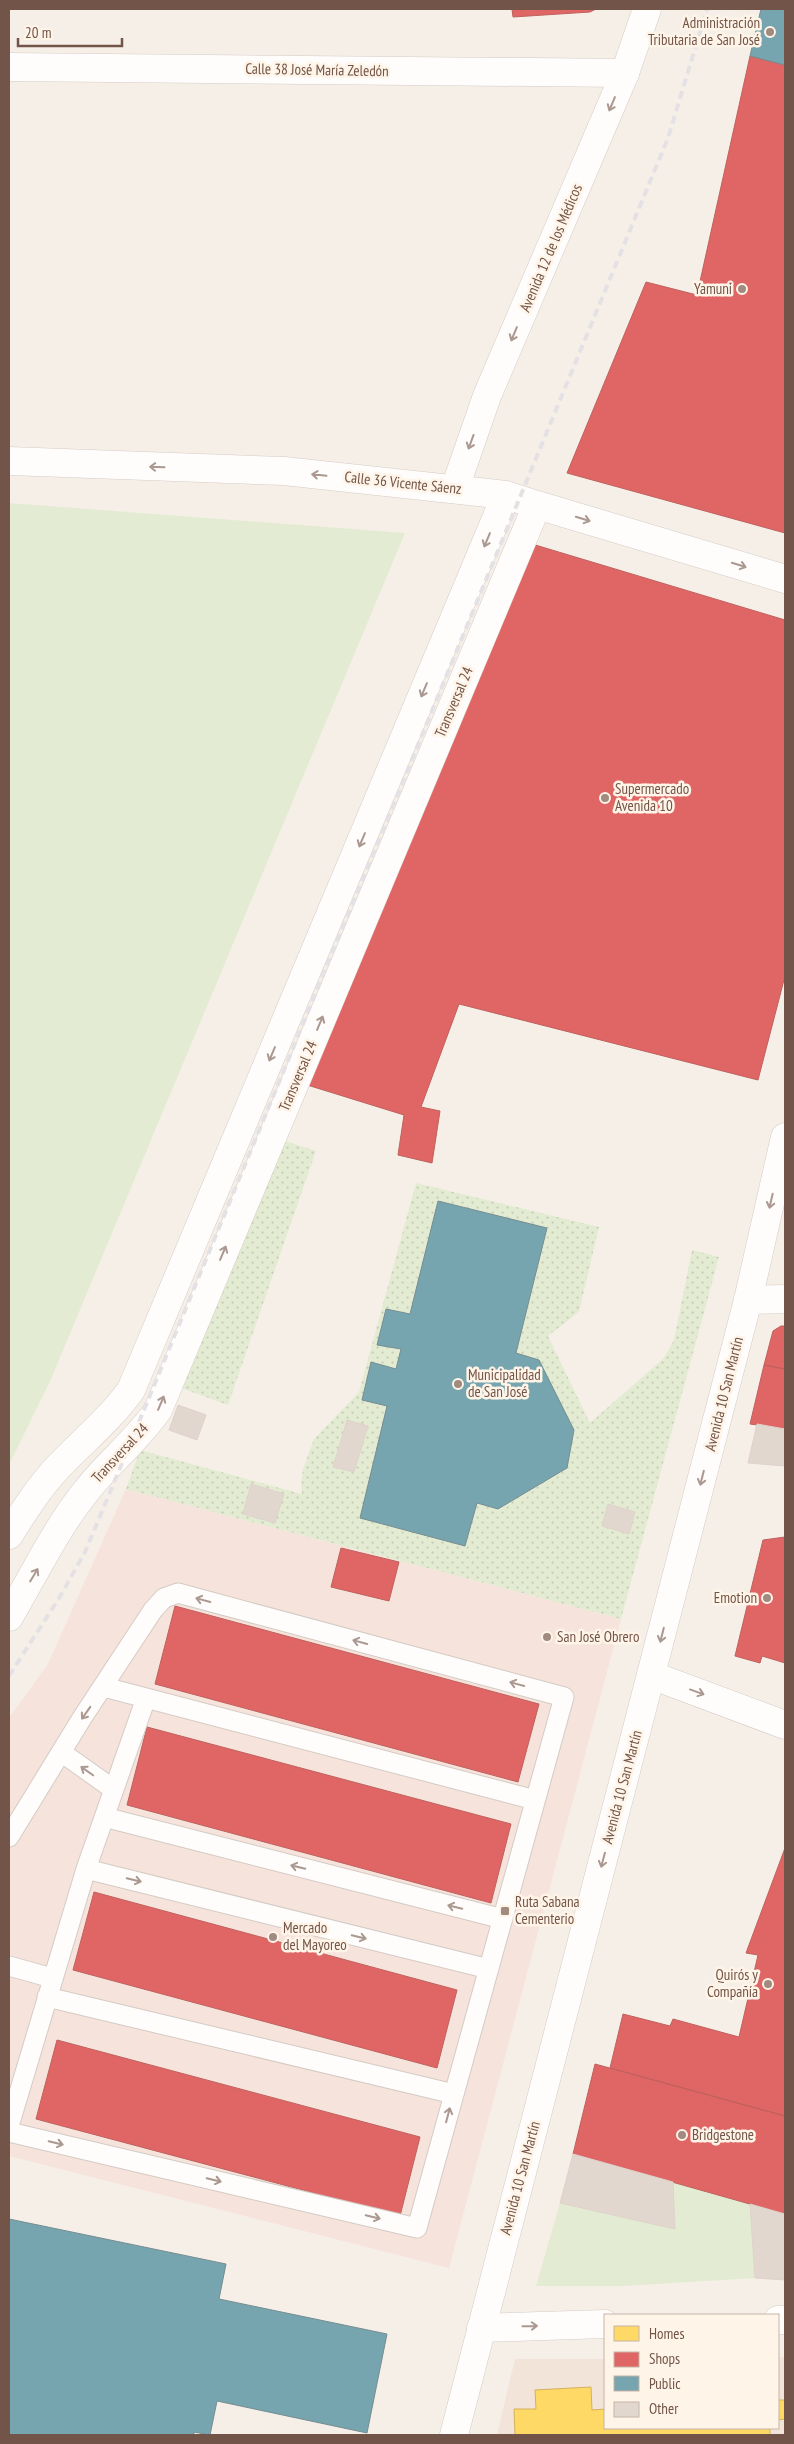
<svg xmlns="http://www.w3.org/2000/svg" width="794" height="2444" font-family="'PT Sans Narrow',sans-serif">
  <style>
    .residential { fill: #f2e4d8 }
    .commercial { fill: #f6e3db }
    .green { fill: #e3ecd2 }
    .garden { fill: url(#garden-dots); fill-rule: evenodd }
    .homes { fill: #ffd966; stroke: #d5b15d }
    .shops { fill: #e06666; stroke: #bf615d }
    .public { fill: #76a5af; stroke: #758d90 }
    .building { fill: #e2d7cf; stroke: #dfd2ca }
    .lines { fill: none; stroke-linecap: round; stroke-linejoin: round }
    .lane-casing { stroke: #d4cbc5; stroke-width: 21 }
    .street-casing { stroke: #d4cbc5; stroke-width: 29 }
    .secondary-casing { stroke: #d5cbc4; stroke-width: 29 }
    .lane { stroke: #fefdfc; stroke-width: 19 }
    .street { stroke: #fefdfc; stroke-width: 28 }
    .secondary { stroke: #fefdfc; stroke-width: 28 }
    .rail { stroke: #e3e1e4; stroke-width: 4; stroke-dasharray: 8 5; stroke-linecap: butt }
    .oneway { stroke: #ab9890 }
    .poi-dot { fill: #a18a80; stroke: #fff4e8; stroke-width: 2 }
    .labels { text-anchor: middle; stroke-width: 5; stroke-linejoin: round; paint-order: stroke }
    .poi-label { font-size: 15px; fill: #735448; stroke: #fff4e8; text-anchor: start }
    .street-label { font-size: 15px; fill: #735448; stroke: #fff4e8 }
  </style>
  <defs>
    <pattern id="garden-dots" width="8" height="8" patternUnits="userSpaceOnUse" patternTransform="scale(1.25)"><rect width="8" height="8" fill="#e3ecd2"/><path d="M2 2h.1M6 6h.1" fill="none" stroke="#c6ccb6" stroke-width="1.8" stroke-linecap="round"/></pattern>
  </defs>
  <rect width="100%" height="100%" fill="#f6efe8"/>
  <!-- residential -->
  <path class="residential" d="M778,2357H785V2435H497L515,2359H605V2428H778Z"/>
  <!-- commercial -->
  <path class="commercial" d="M126,1489L621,1619L449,2268L9,2156V1718L48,1664Z"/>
  <!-- green -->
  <path class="green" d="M9,503L405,533L51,1379L9,1465Z
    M673,2182L750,2204L755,2278L623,2286H536L560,2203L675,2229Z"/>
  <!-- garden -->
  <path class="garden" d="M282,1140L316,1151L228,1405L178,1387Z
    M416,1183L599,1227L579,1312L548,1336L590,1423L664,1358L674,1340L692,1250L719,1257L621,1619L126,1489L140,1450L302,1494L301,1485L303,1469L314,1439L359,1392ZM438,1201L547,1228L516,1353L539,1360L574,1430L567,1468L498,1509L477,1503L465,1546L360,1518L387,1406L362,1400L371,1363L396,1369L401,1349L377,1344L386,1309L410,1314Z"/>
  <!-- homes -->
  <path class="homes" d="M591,2387L592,2410L605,2409V2428H770V2435H515L514,2409H536L535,2390Z
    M778,2400H785V2419L778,2420Z"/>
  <!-- shops -->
  <path class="shops" d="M512,9H596L590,12L513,17Z
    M750,56L785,65V533L567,473L646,282L697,295Z
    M532,544L785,620V976L758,1080L459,1004L421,1107L440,1111L432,1163L398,1155L404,1115L304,1084Z
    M781,1326H785V1369L764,1365L773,1331Z
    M764,1365L785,1369V1429L750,1424Z
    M785,1537V1663L762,1656L760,1663L735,1656L763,1540Z
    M341,1548L399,1562L389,1601L331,1587Z
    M175,1606L539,1704L518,1782L155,1684Z
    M147,1727L511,1824L491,1903L127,1805Z
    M785,1848V2116L610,2068L623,2014L670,2026L673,2019L739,2037L758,1955L746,1953Z
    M94,1892L457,1990L437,2068L73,1970Z
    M57,2040L420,2137L400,2216L36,2119Z
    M595,2064L785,2116V2214L573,2154Z"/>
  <!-- public -->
  <path class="public" d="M761,9H785V65L750,56Z
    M438,1201L547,1228L516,1353L539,1360L574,1430L567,1468L498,1509L477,1503L465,1546L360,1518L387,1406L362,1400L371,1362L396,1369L401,1349L377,1345L386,1309L410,1314Z
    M9,2219L226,2264L219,2299L387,2334L367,2433L217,2401L210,2435L194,2432V2435H9Z"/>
  <!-- building -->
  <path class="building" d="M178,1405L206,1415L197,1440L169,1430Z
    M347,1420L368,1426L354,1472L333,1467Z
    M757,1424L785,1429V1466L748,1463Z
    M251,1484L284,1494L275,1523L243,1514Z
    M608,1504L635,1512L629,1534L602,1526Z
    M573,2154L673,2182L675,2229L560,2203Z
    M750,2204L785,2214V2280L755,2278Z"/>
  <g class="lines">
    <!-- lane casing -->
    <g class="lane-casing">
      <path id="lane" d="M104,1687L535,1800
        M61,1752L113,1789
        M104,1817L503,1919
        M9,1837L82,1718L153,1610L164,1598L178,1593L564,1697L417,2228L9,2132
        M86,1869L489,1969
        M9,1966L52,1978
        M47,1997L454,2094
        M9,2126L86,1869L146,1698"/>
    </g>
    <!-- street casing -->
    <g class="street-casing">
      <path id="street" d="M9,67L625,73
        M537,505L785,579
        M748,1300L785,1299
        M651,1675L785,1725
        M778,2320H785
        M481,2328L605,2324"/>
    </g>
    <!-- secondary casing -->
    <g class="secondary-casing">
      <path id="secondary" d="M9,461L284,471L506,495L537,505L158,1410C137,1440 109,1462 87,1490C56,1528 34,1575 9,1617
        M455,488L487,396L625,73L647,9
        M9,1535C24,1511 39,1487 59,1466C84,1440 110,1419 131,1390L506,495
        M454,2435L748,1300L785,1137"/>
    </g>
    <!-- lane -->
    <use href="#lane" class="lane"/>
    <!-- street -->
    <use href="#street" class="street"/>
    <!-- secondary -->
    <use href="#secondary" class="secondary"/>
    <!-- rail -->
    <path class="rail" d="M9,1676L61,1595L85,1552L113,1485L668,138L707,9"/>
  </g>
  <!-- one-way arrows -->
  <defs><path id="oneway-shaft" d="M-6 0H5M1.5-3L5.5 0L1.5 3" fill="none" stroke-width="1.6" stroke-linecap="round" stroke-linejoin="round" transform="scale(1.25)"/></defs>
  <g class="oneway">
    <use href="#oneway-shaft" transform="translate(612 104) rotate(113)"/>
    <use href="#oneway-shaft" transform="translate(514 334) rotate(113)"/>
    <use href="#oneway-shaft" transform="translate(471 442) rotate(110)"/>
    <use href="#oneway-shaft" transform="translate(157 467) rotate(-178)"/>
    <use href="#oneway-shaft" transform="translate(319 475) rotate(-174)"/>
    <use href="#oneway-shaft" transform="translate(583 519) rotate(17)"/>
    <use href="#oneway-shaft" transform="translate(487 540) rotate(113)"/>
    <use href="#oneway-shaft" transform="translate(739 565) rotate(17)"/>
    <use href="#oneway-shaft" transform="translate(424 690) rotate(113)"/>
    <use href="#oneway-shaft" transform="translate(362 840) rotate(113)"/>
    <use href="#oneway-shaft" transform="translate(320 1023) rotate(-67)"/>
    <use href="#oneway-shaft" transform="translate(272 1054) rotate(113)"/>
    <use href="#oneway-shaft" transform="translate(771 1201) rotate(103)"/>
    <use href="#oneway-shaft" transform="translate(223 1253) rotate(-67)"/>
    <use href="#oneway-shaft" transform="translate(161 1403) rotate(-67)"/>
    <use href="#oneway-shaft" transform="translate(702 1478) rotate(104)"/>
    <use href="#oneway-shaft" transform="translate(34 1575) rotate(-59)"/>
    <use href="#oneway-shaft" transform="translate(203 1600) rotate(-165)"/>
    <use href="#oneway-shaft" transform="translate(662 1635) rotate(104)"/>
    <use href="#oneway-shaft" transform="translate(360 1642) rotate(-165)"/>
    <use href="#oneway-shaft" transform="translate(517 1684) rotate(-165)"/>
    <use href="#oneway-shaft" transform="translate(697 1692) rotate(20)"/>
    <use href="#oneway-shaft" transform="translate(86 1713) rotate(125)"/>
    <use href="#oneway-shaft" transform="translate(87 1771) rotate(-145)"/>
    <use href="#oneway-shaft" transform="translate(603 1860) rotate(105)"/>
    <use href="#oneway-shaft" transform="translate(298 1867) rotate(-166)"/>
    <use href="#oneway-shaft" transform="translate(134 1880) rotate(14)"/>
    <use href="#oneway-shaft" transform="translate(455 1907) rotate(-166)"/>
    <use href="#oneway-shaft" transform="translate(359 1937) rotate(14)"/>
    <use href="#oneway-shaft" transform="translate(448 2115) rotate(-75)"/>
    <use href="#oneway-shaft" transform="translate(56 2143) rotate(13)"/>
    <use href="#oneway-shaft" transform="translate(214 2180) rotate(13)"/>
    <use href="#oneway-shaft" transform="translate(373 2217) rotate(13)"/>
    <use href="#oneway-shaft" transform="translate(530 2326) rotate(-1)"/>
  </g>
  <!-- markers -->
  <g class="poi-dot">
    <circle cx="770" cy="32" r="5"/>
    <circle cx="742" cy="289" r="5"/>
    <circle cx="605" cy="798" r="5"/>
    <circle cx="458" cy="1384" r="5"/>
    <circle cx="767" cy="1598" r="5"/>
    <circle cx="547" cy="1637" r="5"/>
    <rect x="500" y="1906" width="10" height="10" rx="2.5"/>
    <circle cx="273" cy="1937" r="5"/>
    <circle cx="768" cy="1984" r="5"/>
    <circle cx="682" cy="2135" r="5"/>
  </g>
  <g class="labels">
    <!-- poi labels -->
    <g class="poi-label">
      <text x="760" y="28" text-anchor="end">Administración<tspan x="760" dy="17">Tributaria de San José</tspan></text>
      <text x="732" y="294" text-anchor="end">Yamuni</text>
      <text x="615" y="794">Supermercado<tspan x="615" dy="17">Avenida 10</tspan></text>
      <text x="468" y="1380">Municipalidad<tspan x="468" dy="17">de San José</tspan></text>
      <text x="757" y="1603" text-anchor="end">Emotion</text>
      <text x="557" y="1642">San José Obrero</text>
      <text x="515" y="1907">Ruta Sabana<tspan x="515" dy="17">Cementerio</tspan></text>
      <text x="283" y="1933">Mercado<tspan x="283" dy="17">del Mayoreo</tspan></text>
      <text x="758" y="1980" text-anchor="end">Quirós y<tspan x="758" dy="17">Compañía</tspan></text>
      <text x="692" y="2140">Bridgestone</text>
    </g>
    <!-- street labels -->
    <g class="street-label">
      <text transform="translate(317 70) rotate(1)" y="5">Calle 38 José María Zeledón</text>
      <text transform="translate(551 248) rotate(-67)" y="5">Avenida 12 de los Médicos</text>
      <text transform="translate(403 483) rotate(6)" y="5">Calle 36 Vicente Sáenz</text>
      <text transform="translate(454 702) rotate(-67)" y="5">Transversal 24</text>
      <text transform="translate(298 1076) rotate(-67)" y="5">Transversal 24</text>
      <text transform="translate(724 1394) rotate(-76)" y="5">Avenida 10 San Martín</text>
      <text transform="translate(120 1453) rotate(-47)" y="5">Transversal 24</text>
      <text transform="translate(622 1787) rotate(-75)" y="5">Avenida 10 San Martín</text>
      <text transform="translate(520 2178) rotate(-75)" y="5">Avenida 10 San Martín</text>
    </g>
  </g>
  <!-- border -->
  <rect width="794" height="2444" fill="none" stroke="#735448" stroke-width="20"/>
  <!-- legend -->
  <rect x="604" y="2314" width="175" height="115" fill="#fff4e8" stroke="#c7b4a8"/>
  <rect x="614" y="2326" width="25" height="15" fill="#ffd966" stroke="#c7b4a8"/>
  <text x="649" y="2339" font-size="15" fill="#735448">Homes</text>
  <rect x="614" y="2352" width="25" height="15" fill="#e06666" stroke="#c7b4a8"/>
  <text x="649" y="2364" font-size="15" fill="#735448">Shops</text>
  <rect x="614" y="2376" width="25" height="15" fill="#76a5af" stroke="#c7b4a8"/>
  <text x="649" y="2389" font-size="15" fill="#735448">Public</text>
  <rect x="614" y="2402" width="25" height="15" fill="#e2d7cf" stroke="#c7b4a8"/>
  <text x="649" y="2414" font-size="15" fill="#735448">Other</text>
  <!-- scale -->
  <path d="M18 38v8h104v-8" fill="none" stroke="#735448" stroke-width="2.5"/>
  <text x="25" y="38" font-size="15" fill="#735448" stroke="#fff4e8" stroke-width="4" paint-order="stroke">20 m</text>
</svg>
